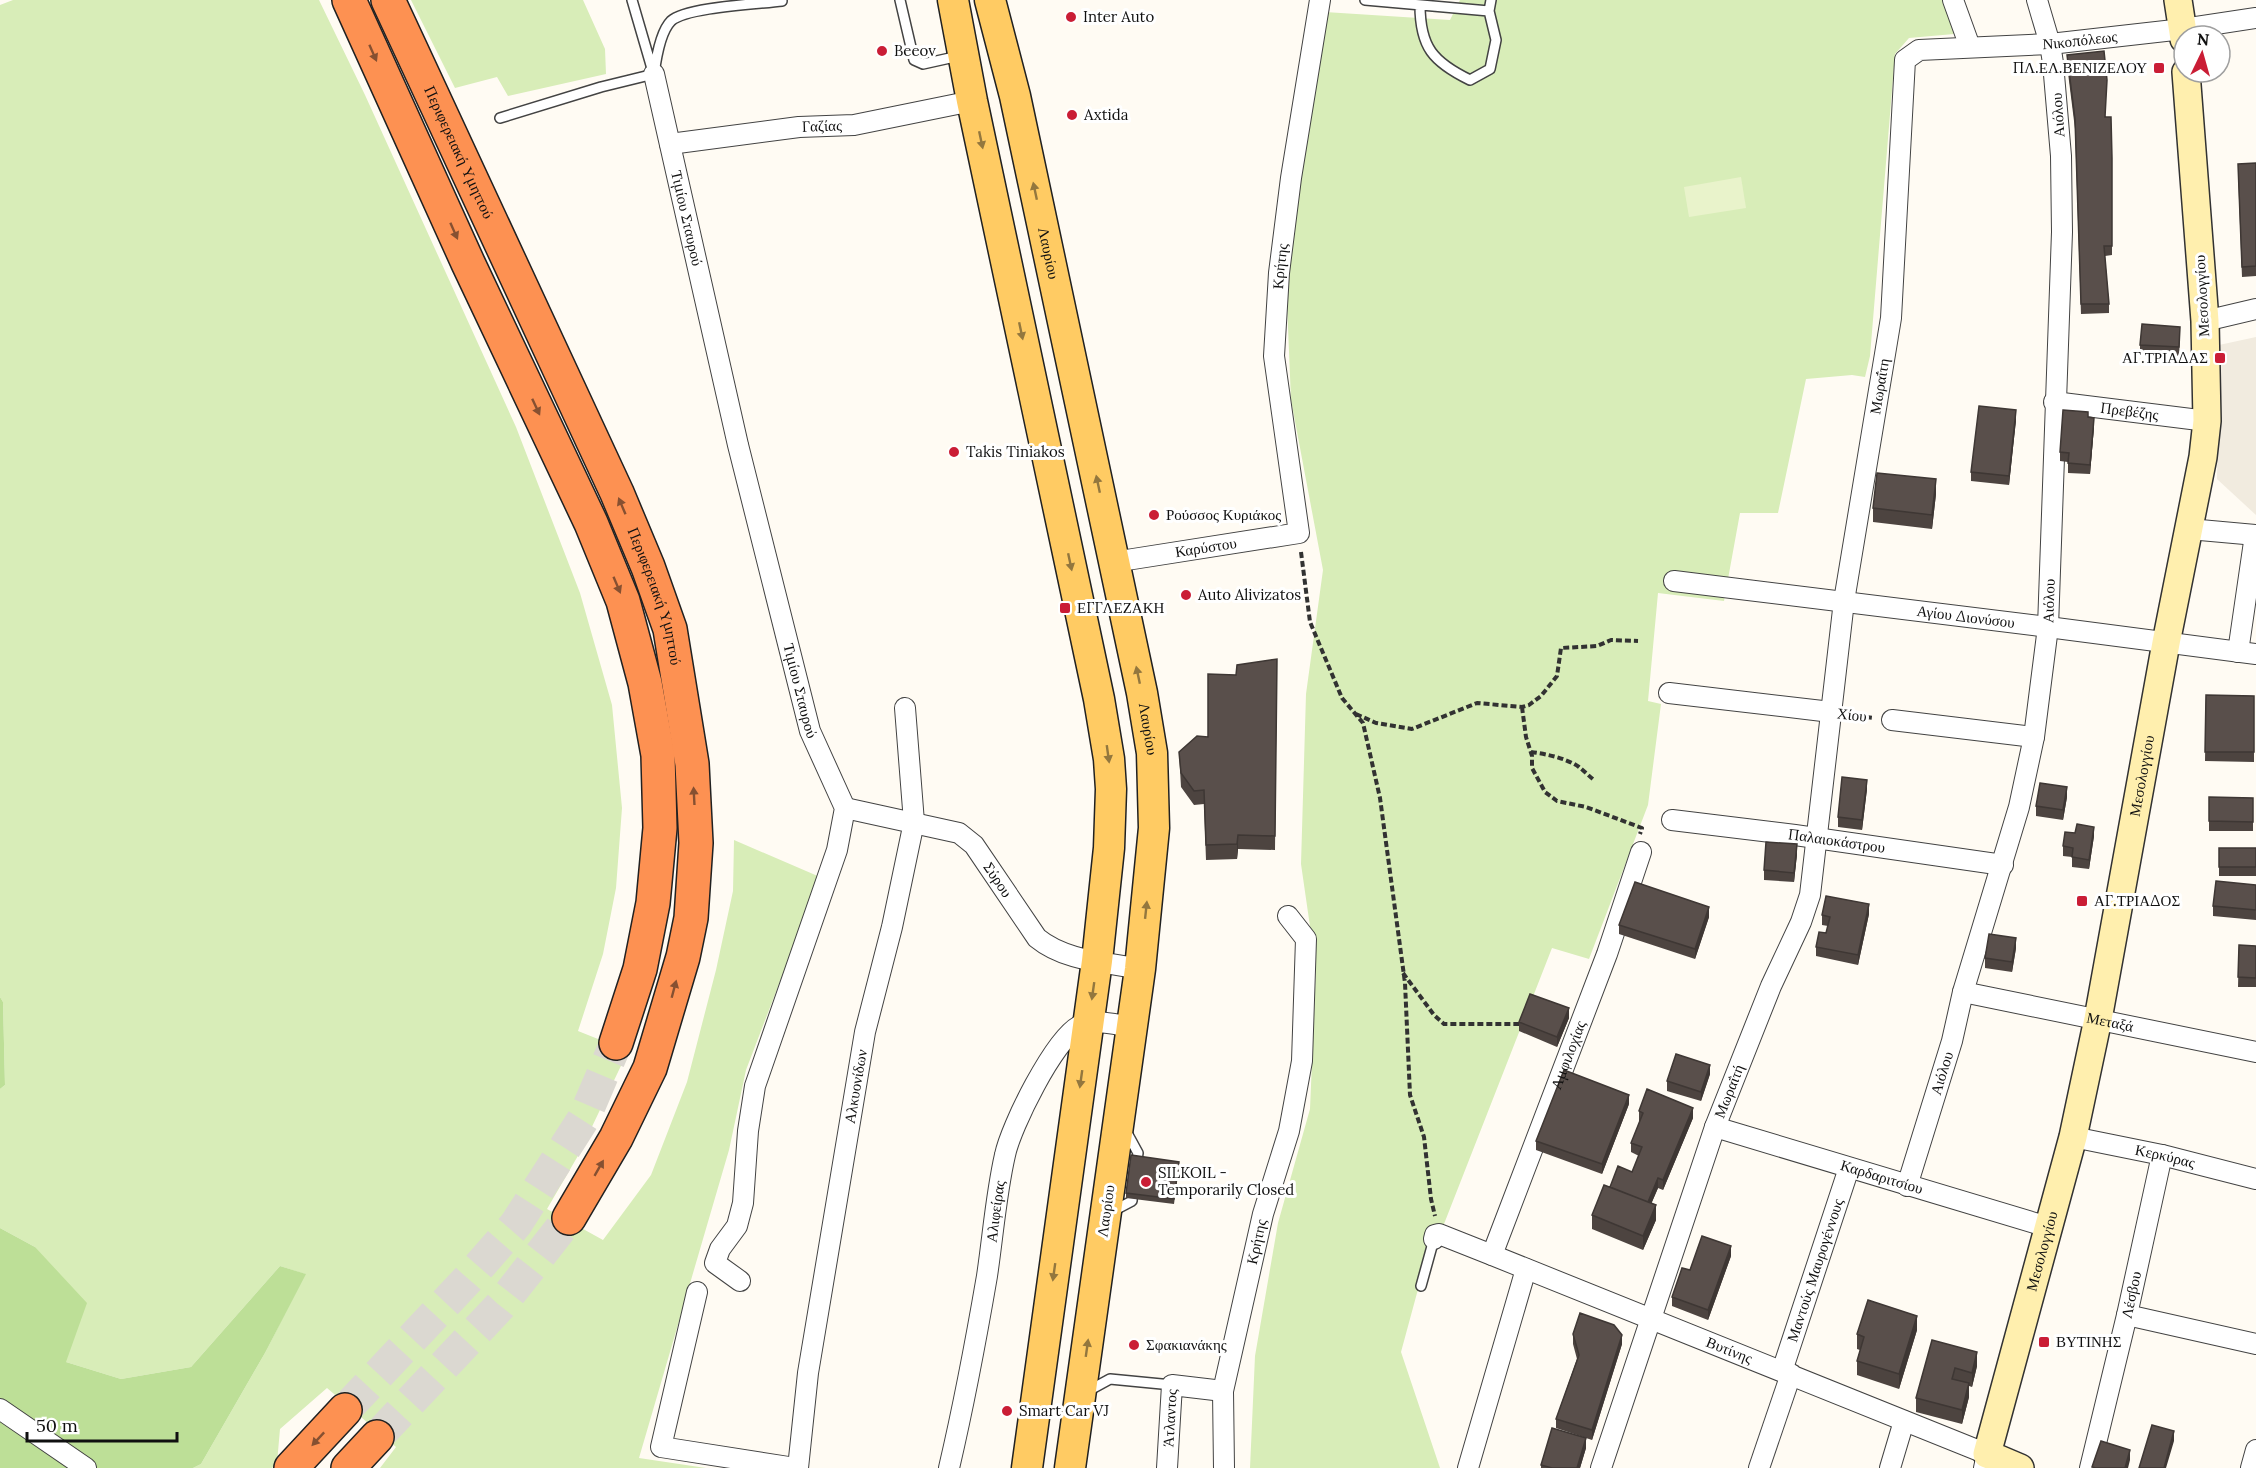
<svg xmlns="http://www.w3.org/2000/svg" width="2256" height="1468" font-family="Lora,serif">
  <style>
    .green { fill: #d8edb8 }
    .forest { fill: #bddf97 }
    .pitch { fill: #e9f3cb }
    .plaza { fill: #f1ebdf }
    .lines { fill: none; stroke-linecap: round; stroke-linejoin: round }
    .highway-tunnel { stroke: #dbd8d1; stroke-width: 33; stroke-dasharray: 33 16; stroke-linecap: butt }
    .lane-casing { stroke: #434343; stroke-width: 12 }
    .street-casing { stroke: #434343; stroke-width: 22 }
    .secondary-casing { stroke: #323232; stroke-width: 30 }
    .primary-casing { stroke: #212121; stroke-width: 33 }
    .highway-casing { stroke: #212121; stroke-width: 36 }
    .path { stroke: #323232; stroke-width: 4; stroke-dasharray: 6 3; stroke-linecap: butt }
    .lane { stroke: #fff; stroke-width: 9 }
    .street { stroke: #fff; stroke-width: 20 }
    .secondary { stroke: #ffefae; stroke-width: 27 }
    .primary { stroke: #ffcb63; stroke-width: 30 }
    .highway { stroke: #fd9152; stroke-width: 33 }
    .wall { fill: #4d4440 }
    .shaded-wall { fill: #3e3734 }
    .building { fill: #594f4b; stroke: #3e3734; stroke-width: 1.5 }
    .oneway { fill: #865031 }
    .oneway2 { fill: #93773e }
    .poi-dot { fill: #ca1d35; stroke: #fff; stroke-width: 2 }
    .labels { text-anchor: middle; stroke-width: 6; stroke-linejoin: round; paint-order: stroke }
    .poi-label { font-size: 15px; fill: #101010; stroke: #fff; text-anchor: start }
    .street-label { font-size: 15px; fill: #101010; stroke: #fff }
  </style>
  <rect width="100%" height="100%" fill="#fffbf3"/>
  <!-- green -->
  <path class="green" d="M13,0H319L365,95L516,427L580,593L612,705L622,808L616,888L603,954L578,1031L628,1051L579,1154L547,1209L603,1240L651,1175L687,1082L716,970L733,891L734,840L820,877L746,1070L729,1150L639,1458L706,1468H380L396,1447L327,1388L280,1429L277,1463L272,1468H193L201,1464L265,1353L305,1274L280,1266L191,1367L121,1379L66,1362L35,1247L0,1228V1089L5,1085L3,1002L0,997V5Z
    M411,0H583L605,49L606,74L508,96L497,77L455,88Z
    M1460,0H1943L1954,34L1909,38L1895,54L1870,356L1865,377L1852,375L1806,379L1778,513H1740L1724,601L1658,593L1648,701L1661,704L1648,805L1589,959L1552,948L1417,1293L1401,1352L1440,1468H1250L1255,1356L1278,1223L1310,1109L1316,968L1301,864L1306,694L1323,570L1291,400L1286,279L1325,12L1450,20Z"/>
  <!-- forest -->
  <path class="forest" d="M0,997L3,1002L5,1085L0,1089Z
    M0,1228L35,1247L87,1303L66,1362L121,1379L191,1367L280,1266L306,1274L265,1353L201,1464L193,1468H0Z"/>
  <!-- pitch -->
  <path class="pitch" d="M1741,177L1746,208L1689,217L1684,187Z"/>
  <!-- plaza -->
  <path class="plaza" d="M2256,337V515L2217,479L2219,345Z"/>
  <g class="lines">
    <!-- highway-tunnel -->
    <path class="highway-tunnel" d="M345,1410L468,1279L516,1224L584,1118L616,1043
      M377,1437L500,1306L569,1218"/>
    <!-- lane casing -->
    <g class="lane-casing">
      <path id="lane" d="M632,0L653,72
        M900,0L914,60L923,64L959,56
        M1365,0L1489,11
        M1420,5C1420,47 1433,62 1470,80L1490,69L1496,40L1489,11L1491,0
        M654,74C656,59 660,32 671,21C686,7 759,4 782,1
        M500,118L601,87L654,74
        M1126,1131L1138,1153L1136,1168
        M1113,1211L1132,1201L1133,1187
        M1421,1286L1434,1239
        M1088,1391L1110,1379L1172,1385"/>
    </g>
    <!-- street casing -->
    <g class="street-casing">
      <g id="street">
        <path d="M1953,0L1970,47"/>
        <path id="s1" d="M654,74L738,445L810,731L845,808L837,850L755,1086L748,1131L743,1203L737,1226L720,1249L715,1263L740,1281"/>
        <path id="s2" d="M670,144L799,127L854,125L972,101"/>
        <path d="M2205,321L2256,309"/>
        <path id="s3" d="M2054,402L2207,421"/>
        <path d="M2189,529L2256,535"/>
        <path id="s4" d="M1114,562L1299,533L1274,356L1279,273L1291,178L1320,0"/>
        <path id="s5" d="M1674,581L2048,627L2256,654"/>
        <path d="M2238,652L2255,535"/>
        <path d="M1669,693L1831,712"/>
        <path d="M1892,720L2034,737"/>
        <path id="s6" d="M845,808L959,833L974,845L1037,938C1065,961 1105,962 1140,969"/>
        <path id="s7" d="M1672,820L1795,835L2003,865"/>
        <path id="s8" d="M1963,992L2256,1052"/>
        <path id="s9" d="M1715,1127L2048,1227"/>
        <path id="s10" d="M2073,1137L2162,1155L2256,1179"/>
        <path id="s11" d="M1907,1186L1952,1041L1963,992L2019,807L2034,737L2048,627L2062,232L2061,156L2053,63L2050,44L2037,0"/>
        <path id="s12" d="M1434,1239L1435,1235L1439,1234L1492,1255L1987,1454L1984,1468"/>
        <path id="s13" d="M1492,1255L1607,954L1641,852"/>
        <path d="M697,1292L661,1447L795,1468"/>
        <path d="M2127,1315L2256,1344"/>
        <path id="s14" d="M1782,1371L1849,1168"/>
        <path d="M0,1409L86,1468"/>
        <path id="s15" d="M798,1468L808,1373L865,1032L892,927L914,822L905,708"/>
        <path id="s16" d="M949,1468C964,1404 976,1340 987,1276C993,1236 996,1194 1005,1155C1011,1126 1054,1040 1079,1026C1094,1018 1116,1025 1132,1027"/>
        <path id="s17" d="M1167,1468L1172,1385L1223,1391"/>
        <path id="s18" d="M1224,1468L1223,1391L1263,1214L1289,1131L1302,1061L1306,939L1288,916"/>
        <path d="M1468,1468L1526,1269"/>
        <path id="s19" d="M1601,1468L1715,1127L1771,986L1801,922L1810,895L1844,601L1891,318L1905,60L1919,50L2050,44L2183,29L2256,18"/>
        <path d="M1759,1468L1791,1374"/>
        <path d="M1890,1468L1904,1421"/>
        <path id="s20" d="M2090,1468L2127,1315L2162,1155"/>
        <path d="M2251,1468L2256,1450"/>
      </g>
    </g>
    <!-- secondary casing -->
    <g class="secondary-casing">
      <g id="secondary">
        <path d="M2178,0L2184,39"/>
        <path id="s21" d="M2020,1468L1987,1454L2073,1137L2098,1019L2166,643L2203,457L2207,421L2205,321L2186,72"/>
      </g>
    </g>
    <!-- primary casing -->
    <g class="primary-casing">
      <g id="primary">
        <path d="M953,0L972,101L1099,699L1109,759L1111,789L1109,848L1097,961L1027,1468"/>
        <path id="s22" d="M990,0L1015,96L1142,693L1152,753L1154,828L1140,969L1070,1468"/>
      </g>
    </g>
    <!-- highway casing -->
    <g class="highway-casing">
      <g id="highway">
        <path d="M349,0L468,263L591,523L623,601L645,683L658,755L660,828L653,903L640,969L616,1043"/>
        <path id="s23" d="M388,0L617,493L648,567L670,629L692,764L696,843L691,918L683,957L650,1068L616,1138L569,1218"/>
        <path d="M291,1468L345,1410"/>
        <path d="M348,1468L377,1437"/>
      </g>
    </g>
    <!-- path -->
    <path class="path" d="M1301,552L1310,622L1342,698L1363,723L1380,798L1405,983L1410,1095L1424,1137L1431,1199L1435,1216
      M1522,707L1526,737L1532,756V768L1545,792L1557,801L1586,807L1642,828L1640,834
      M1356,714L1376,723L1412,729L1477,703L1522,707L1529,705L1541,696L1557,676L1561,648L1597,646L1611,640L1638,641
      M1848,715L1874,718
      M1531,752C1546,754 1566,758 1579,767C1584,771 1589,776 1594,780
      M1403,973L1434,1015L1444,1024H1519"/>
    <!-- lane -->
    <use href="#lane" class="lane"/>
    <!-- street -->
    <use href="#street" class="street"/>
    <!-- secondary -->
    <use href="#secondary" class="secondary"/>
    <!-- primary -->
    <use href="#primary" class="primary"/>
    <!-- highway -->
    <use href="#highway" class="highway"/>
  </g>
  <!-- wall -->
  <path class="wall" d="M2067,55L2106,117L2112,158V255L2105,256L2109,304V313L2081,314L2075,129L2067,65Z
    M2256,163V276L2242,277L2238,174Z
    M2180,336L2179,356L2140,354V345Z
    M2016,420L2009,485L1971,481V472Z
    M2094,427L2090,474L2068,473V462L2060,461V452Z
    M1936,494L1932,529L1873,522V508Z
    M1277,659L1275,850L1238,849L1237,859L1206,860L1204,804L1194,805L1181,787L1179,752L1208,737L1236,675Z
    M2206,695L2254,696V762L2205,761Z
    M1867,789L1862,830L1838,827V817Z
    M2067,797L2063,820L2036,816V806Z
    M2209,797L2253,798V831H2209Z
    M2094,836L2089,869L2072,867V857L2063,856V846Z
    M2219,848H2256V876H2219Z
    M1797,854L1794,882L1764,880V870Z
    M2256,885V920L2213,916V906Z
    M1869,914L1858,965L1816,956V947L1826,933L1828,926L1822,925V915Z
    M1709,917L1695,959L1619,934V925Z
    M2239,945L2256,946V987H2238Z
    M2016,948L2012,972L1985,968V958Z
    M1569,1018L1557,1047L1519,1031V1022Z
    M1710,1074L1701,1101L1667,1091V1081Z
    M1629,1104L1602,1174L1536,1150V1141Z
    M1639,1111L1693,1118L1663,1190L1658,1188L1651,1204L1656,1220L1643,1250L1592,1229V1215L1610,1187L1632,1172L1639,1156L1631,1152V1143L1640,1121H1639Z
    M1179,1166L1174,1204L1126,1198V1193Z
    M1731,1256L1708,1320L1672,1306V1297L1690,1270Z
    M1917,1330L1899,1389L1857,1375V1361L1860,1350L1857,1349V1334Z
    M1573,1334L1622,1344L1592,1440L1586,1438V1448L1580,1468H1541V1465L1586,1438L1556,1428V1419L1577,1359L1573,1344Z
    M1932,1340L1977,1366L1972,1387L1969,1386V1397L1962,1424L1916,1412V1398Z"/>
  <!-- shaded-wall -->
  <path class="shaded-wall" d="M2016,410V420L2009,485V476Z
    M2094,418V427L2090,474V465Z
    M1936,479V494L1932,529V515Z
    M1867,780V789L1862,830V820Z
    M2067,787V797L2063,820V810Z
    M2094,827V836L2089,869V860Z
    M1238,835V849L1237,859V844Z
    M1797,844V854L1794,882V873Z
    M1869,904V914L1858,965V955Z
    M1709,907V917L1695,959V949Z
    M2016,938V948L2012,972V962Z
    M1569,1008V1018L1557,1047V1037Z
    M1710,1065V1074L1701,1101V1092Z
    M1629,1095V1104L1602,1174V1164Z
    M1693,1108V1118L1663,1190V1180Z
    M1658,1178V1188L1646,1216V1206Z
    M1656,1205V1220L1643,1250V1236Z
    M1731,1246V1256L1708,1320V1310Z
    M1917,1316V1330L1899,1389V1374Z
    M1622,1335V1344L1592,1440V1430Z
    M1977,1352V1366L1972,1387V1373Z
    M1969,1383V1397L1962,1424V1410Z
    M2174,1431V1441L2166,1468H2164Z
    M1586,1438V1448L1580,1468H1577Z
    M2130,1450V1460L2128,1468H2125Z"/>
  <!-- building -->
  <path class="building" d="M2104,51L2107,80L2105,117H2111L2112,158V246H2104L2109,304H2081L2075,119L2067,55Z
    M2256,163V266L2242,267L2238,164Z
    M2142,324L2180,327L2179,347L2140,345Z
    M1979,406L2016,410L2009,476L1971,472Z
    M2063,410L2088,412V417L2094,418L2090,465L2068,463L2069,453L2060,452Z
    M1877,473L1936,479L1932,515L1873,508Z
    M1277,659L1275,836L1238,835L1237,844L1206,845L1204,790L1194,791L1181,773L1179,752L1197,736L1208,737V674L1236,675L1237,665Z
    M2206,695L2254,696V752H2205Z
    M1842,777L1867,780L1862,820L1838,817Z
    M2040,783L2067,787L2063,810L2036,806Z
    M2209,797L2253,798V822L2209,821Z
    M2077,824L2094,827L2089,860L2072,857L2073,848L2063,846L2065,832L2075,833Z
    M1766,842L1797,844L1794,873L1764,870Z
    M2219,848H2256V867H2219Z
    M2216,881L2256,885V910L2213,906Z
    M1635,882L1709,907L1695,949L1619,925Z
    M1826,896L1869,904L1858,955L1816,947L1819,932L1826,933L1830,917L1822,915Z
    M1989,934L2016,938L2012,962L1985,958Z
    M2239,945L2256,946V978L2238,977Z
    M1530,994L1569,1008L1557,1037L1519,1022Z
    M1676,1054L1710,1065L1701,1092L1667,1081Z
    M1564,1070L1629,1095L1602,1164L1536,1141Z
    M1647,1089L1693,1108L1663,1180L1658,1178L1648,1202L1610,1187L1618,1166L1632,1172L1642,1147L1631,1143L1643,1113L1639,1111Z
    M1131,1155L1179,1162L1174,1199L1126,1193Z
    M1604,1185L1656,1205L1643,1236L1592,1215Z
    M1702,1236L1731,1246L1708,1310L1672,1297L1682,1268L1690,1270Z
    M1868,1300L1917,1316L1899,1374L1857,1361L1864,1337L1857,1334Z
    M1580,1313L1614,1325L1622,1335L1592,1430L1556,1419L1579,1355L1573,1334Z
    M1932,1340L1977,1352L1972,1373L1955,1368L1952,1379L1969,1383L1962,1410L1916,1398Z
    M2152,1425L2174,1431L2164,1468H2139Z
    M1552,1428L1586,1438L1577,1468H1552L1541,1465Z
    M2101,1441L2130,1450L2125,1468H2096L2092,1467Z"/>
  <!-- one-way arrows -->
  <defs><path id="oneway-solid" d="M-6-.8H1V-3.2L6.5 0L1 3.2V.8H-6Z" transform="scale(1.5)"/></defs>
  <g class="oneway">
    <use href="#oneway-solid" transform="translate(373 53) rotate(66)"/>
    <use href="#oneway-solid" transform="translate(454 231) rotate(66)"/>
    <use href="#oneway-solid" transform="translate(536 407) rotate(65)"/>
    <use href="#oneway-solid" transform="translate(622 506) rotate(-113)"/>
    <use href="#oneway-solid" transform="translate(617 585) rotate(67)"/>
    <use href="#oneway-solid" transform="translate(694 796) rotate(-93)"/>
    <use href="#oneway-solid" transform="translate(674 989) rotate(-75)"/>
    <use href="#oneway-solid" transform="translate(599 1168) rotate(-60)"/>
    <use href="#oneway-solid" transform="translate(318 1439) rotate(133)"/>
  </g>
  <g class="oneway2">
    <use href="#oneway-solid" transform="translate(981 140) rotate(78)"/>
    <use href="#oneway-solid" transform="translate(1035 191) rotate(-102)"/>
    <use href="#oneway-solid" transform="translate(1021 331) rotate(78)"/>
    <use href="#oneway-solid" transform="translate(1098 484) rotate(-102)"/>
    <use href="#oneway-solid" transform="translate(1070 562) rotate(78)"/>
    <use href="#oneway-solid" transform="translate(1138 675) rotate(-102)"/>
    <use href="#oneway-solid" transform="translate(1108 754) rotate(82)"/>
    <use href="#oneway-solid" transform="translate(1146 910) rotate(-84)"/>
    <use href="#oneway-solid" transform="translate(1093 991) rotate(98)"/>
    <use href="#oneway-solid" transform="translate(1081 1079) rotate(98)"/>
    <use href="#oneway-solid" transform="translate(1054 1272) rotate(98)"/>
    <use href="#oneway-solid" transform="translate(1087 1348) rotate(-82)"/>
  </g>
  <!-- markers -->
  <g class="poi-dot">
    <circle cx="1071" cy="17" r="6"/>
    <circle cx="882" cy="51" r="6"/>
    <rect x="2153" y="62" width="12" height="12" rx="3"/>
    <circle cx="1072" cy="115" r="6"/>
    <rect x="2214" y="352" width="12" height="12" rx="3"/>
    <circle cx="954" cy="452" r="6"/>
    <circle cx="1154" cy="515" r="6"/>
    <circle cx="1186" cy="595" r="6"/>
    <rect x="1059" y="602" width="12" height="12" rx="3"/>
    <rect x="2076" y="895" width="12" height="12" rx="3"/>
    <circle cx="1146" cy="1182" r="6"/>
    <rect x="2038" y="1336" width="12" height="12" rx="3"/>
    <circle cx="1134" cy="1345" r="6"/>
    <circle cx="1007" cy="1411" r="6"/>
  </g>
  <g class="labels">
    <!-- poi labels -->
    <g class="poi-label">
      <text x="1083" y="22">Inter Auto</text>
      <text x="894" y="56">Beeov</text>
      <text x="2147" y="73" text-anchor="end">ΠΛ.ΕΛ.ΒΕΝΙΖΕΛΟΥ</text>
      <text x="1084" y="120">Axtida</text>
      <text x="2208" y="363" text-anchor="end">ΑΓ.ΤΡΙΑΔΑΣ</text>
      <text x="966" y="457">Takis Tiniakos</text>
      <text x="1166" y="520">Ρούσσος Κυριάκος</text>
      <text x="1198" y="600">Auto Alivizatos</text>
      <text x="1077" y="613">ΕΓΓΛΕΖΑΚΗ</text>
      <text x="2094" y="906">ΑΓ.ΤΡΙΑΔΟΣ</text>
      <text x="1158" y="1178">SILKOIL -<tspan x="1158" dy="17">Temporarily Closed</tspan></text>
      <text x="2056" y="1347">ΒΥΤΙΝΗΣ</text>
      <text x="1146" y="1350">Σφακιανάκης</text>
      <text x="1019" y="1416">Smart Car VJ</text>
    </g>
    <!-- street labels -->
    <g class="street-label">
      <text dy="5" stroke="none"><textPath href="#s19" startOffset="1630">Νικοπόλεως</textPath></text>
      <text transform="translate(2058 115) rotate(-94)" y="5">Αιόλου</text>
      <text dy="5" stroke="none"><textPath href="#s2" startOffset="153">Γαζίας</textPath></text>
      <text dy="5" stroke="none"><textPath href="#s23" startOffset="168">Περιφερειακή Υμηττού</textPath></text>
      <text dy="5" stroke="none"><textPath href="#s1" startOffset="148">Τιμίου Σταυρού</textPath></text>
      <text dy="5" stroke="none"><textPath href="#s22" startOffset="260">Λαυρίου</textPath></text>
      <text dy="5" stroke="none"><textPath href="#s4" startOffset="456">Κρήτης</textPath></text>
      <text transform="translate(2202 296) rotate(-93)" y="5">Μεσολογγίου</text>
      <text dy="5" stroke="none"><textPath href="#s19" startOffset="1124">Μωραΐτη</textPath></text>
      <text dy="5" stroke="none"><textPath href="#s3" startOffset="76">Πρεβέζης</textPath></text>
      <text dy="5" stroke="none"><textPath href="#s4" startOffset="93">Καρύστου</textPath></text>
      <text dy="5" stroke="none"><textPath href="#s23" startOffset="654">Περιφερειακή Υμηττού</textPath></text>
      <text dy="5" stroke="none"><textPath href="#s11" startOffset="604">Αιόλου</textPath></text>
      <text dy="5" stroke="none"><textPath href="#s5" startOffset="294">Αγίου Διονύσου</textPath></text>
      <text dy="5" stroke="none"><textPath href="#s1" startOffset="634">Τιμίου Σταυρού</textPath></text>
      <text transform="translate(1852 715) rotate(7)" y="5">Χίου</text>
      <text dy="5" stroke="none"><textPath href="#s22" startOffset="746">Λαυρίου</textPath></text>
      <text dy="5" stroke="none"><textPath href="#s21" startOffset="732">Μεσολογγίου</textPath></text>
      <text dy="5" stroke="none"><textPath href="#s7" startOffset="166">Παλαιοκάστρου</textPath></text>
      <text dy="5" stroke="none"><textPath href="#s6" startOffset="178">Σύρου</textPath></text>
      <text dy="5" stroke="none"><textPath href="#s8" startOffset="150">Μεταξά</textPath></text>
      <text dy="5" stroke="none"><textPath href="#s13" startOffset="214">Αμφιλοχίας</textPath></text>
      <text dy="5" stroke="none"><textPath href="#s11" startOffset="118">Αιόλου</textPath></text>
      <text dy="5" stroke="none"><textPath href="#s15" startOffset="386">Αλκυονίδων</textPath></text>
      <text dy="5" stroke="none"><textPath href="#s19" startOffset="398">Μωραΐτή</textPath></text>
      <text dy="5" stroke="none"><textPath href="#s10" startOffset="94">Κερκύρας</textPath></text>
      <text dy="5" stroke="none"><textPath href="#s9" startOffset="174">Καρδαριτσίου</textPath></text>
      <text dy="5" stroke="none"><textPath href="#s16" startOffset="261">Αλιφείρας</textPath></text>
      <text transform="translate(1106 1211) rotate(-82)" y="5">Λαυρίου</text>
      <text dy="5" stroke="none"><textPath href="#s18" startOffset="230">Κρήτης</textPath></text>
      <text dy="5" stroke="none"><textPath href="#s21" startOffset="246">Μεσολογγίου</textPath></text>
      <text dy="5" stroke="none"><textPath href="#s14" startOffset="106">Μαντούς Μαυρογέννους</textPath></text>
      <text dy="5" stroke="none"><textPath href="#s20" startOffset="178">Λέσβου</textPath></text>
      <text dy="5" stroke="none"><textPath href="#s12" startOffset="321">Βυτίνης</textPath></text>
      <text dy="5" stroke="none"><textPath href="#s17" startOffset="50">Άτλαντος</textPath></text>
    </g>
  </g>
  <!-- north arrow -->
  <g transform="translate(2202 54) rotate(5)"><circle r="28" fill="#ffffff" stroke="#9f9f9f" stroke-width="1.5"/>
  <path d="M0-4.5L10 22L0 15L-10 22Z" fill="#ca1d35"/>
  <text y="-9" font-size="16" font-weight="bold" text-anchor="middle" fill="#101010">N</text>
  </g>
  <!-- scale -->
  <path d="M27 1432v9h150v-9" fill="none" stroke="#101010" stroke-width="3"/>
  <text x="36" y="1432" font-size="18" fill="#101010" stroke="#ffffff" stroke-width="4.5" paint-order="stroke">50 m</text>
</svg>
